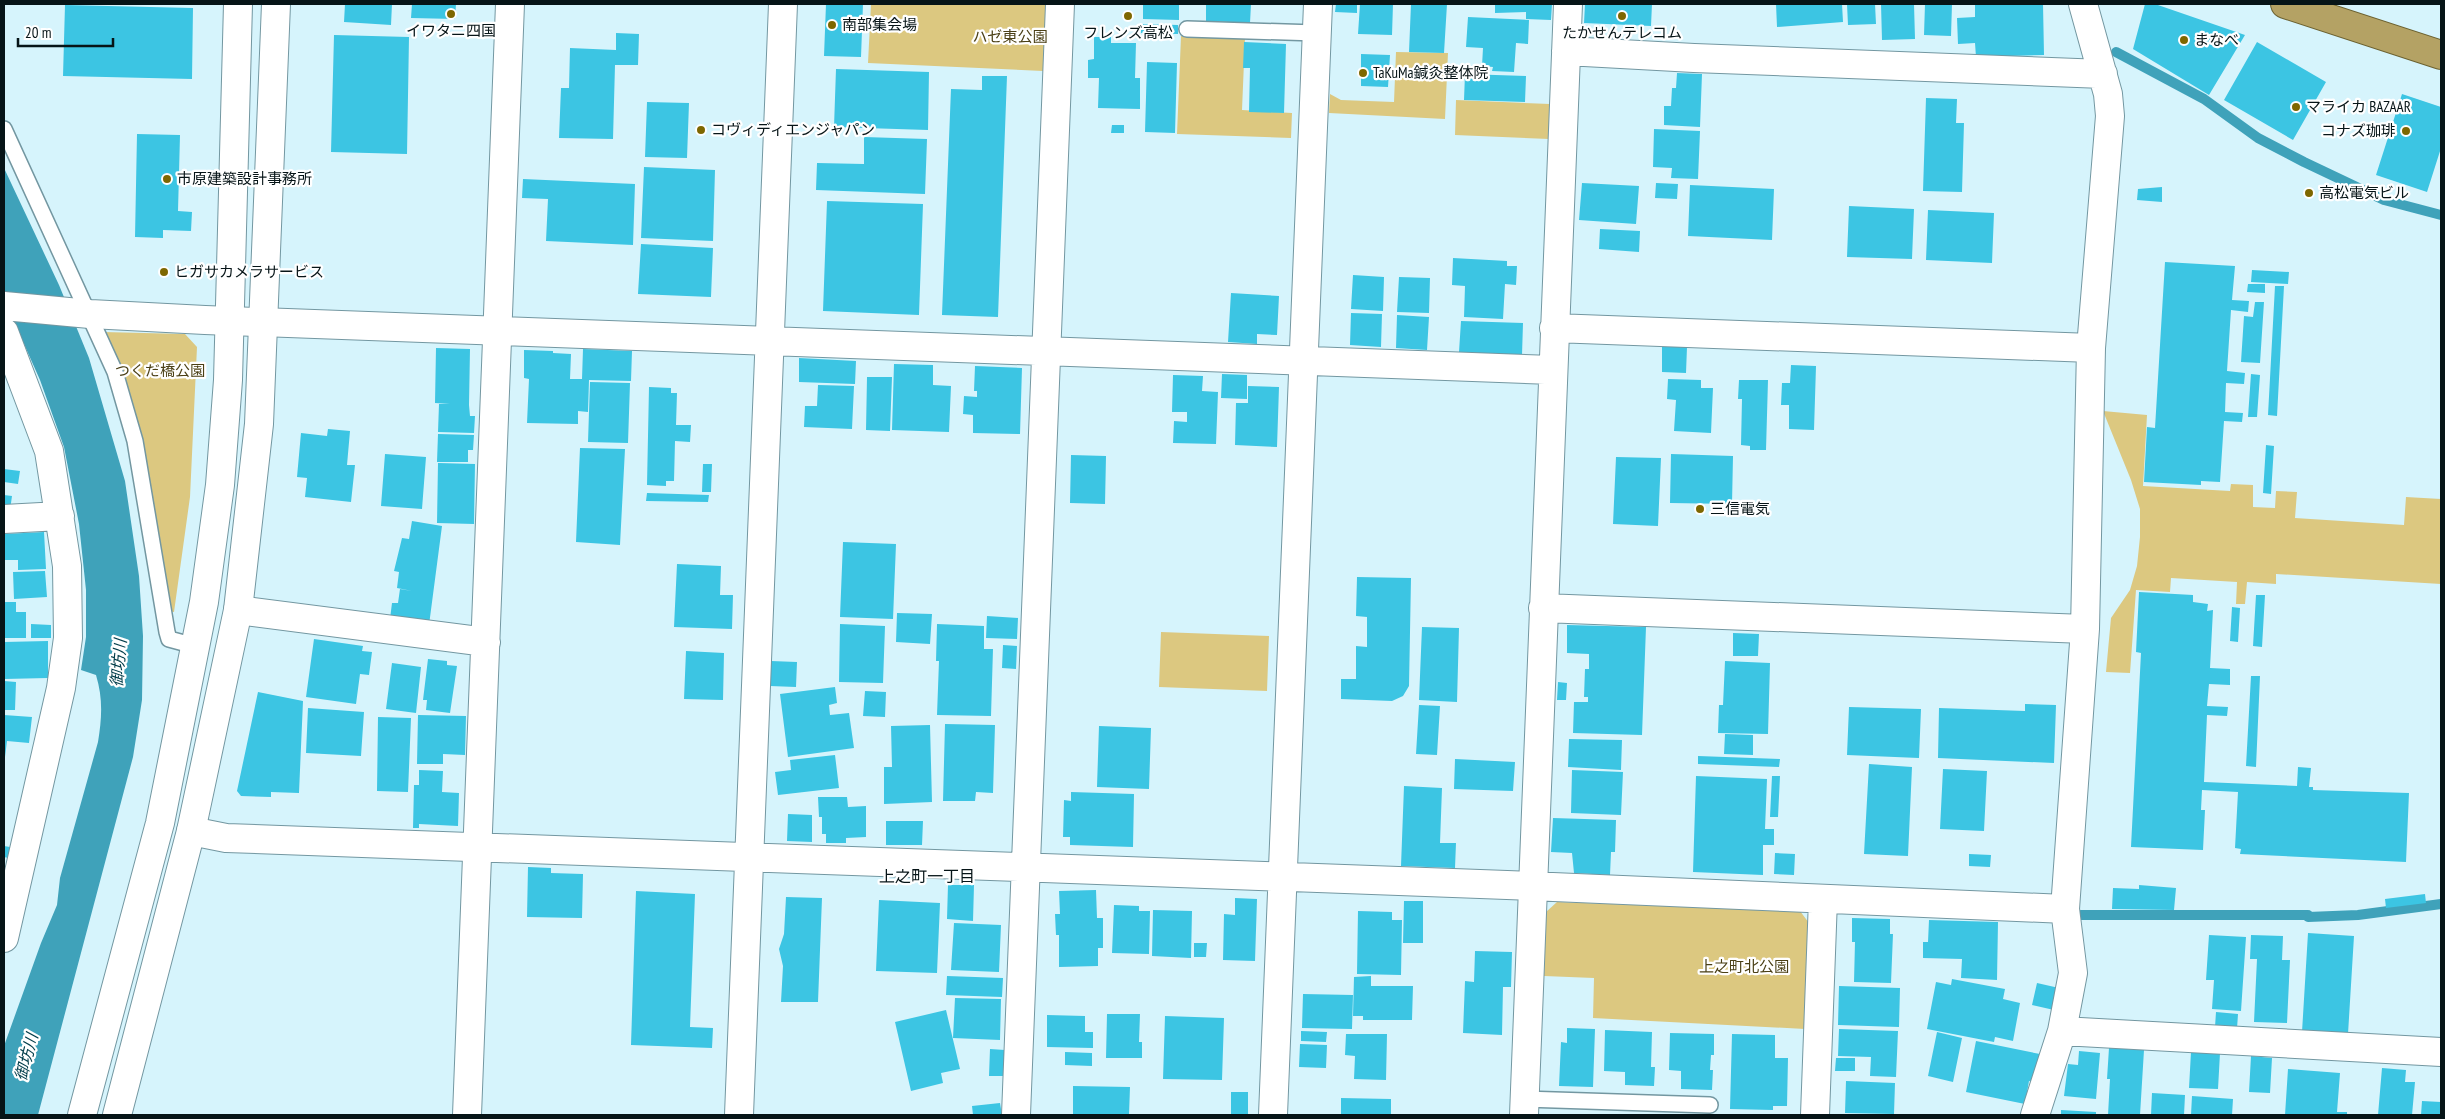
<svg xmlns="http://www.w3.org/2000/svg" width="2445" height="1119" font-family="'PT Sans Narrow','Noto Sans JP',sans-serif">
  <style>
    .green { fill: #dcc880 }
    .water { fill: #3fa2ba }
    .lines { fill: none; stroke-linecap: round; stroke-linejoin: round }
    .stream { stroke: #3fa2ba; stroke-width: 10 }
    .building { fill: #3cc5e3 }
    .service-casing { stroke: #7397a1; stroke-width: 18 }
    .minor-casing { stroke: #7397a1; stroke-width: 30 }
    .tertiary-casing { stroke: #7397a1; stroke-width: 30 }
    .trunk-casing { stroke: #6b6130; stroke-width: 30 }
    .service { stroke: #fff; stroke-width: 15 }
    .minor { stroke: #fff; stroke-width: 28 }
    .tertiary { stroke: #fff; stroke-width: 28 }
    .trunk { stroke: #b4a264; stroke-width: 28 }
    .poi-dot { fill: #7e6700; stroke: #fff; stroke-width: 2 }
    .labels { text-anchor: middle; stroke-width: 4.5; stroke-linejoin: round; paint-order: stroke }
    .poi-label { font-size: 15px; fill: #061417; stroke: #fff; text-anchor: start }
    .park-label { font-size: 15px; fill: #4b4016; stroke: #fff }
    .water-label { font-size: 16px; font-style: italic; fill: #003c49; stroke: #fff }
    .neighbourhood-label { font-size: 16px; fill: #061417; stroke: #fff }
  </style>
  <rect width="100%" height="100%" fill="#d6f4fc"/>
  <!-- green -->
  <path class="green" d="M871,4H1046L1043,71L868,63Z
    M1181,36L1245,38L1242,110L1292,113L1291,138L1177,134Z
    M1396,52L1448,53L1445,119L1329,113L1330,94L1341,100L1394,102Z
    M1456,100L1550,104L1549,139L1455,135Z
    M103,332L185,334L197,347L190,497L174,612L168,611Z
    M2103,411L2147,415L2143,486L2230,491L2231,484L2253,485V507L2275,508L2276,491L2297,492L2295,518L2404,525L2406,497L2441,499V584L2276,574V584L2247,582L2245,604H2236L2237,582L2171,578L2170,592L2136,590L2130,673L2106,672L2111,618L2130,590L2137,566L2140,537V509L2131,480Z
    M1161,632L1269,636L1267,691L1159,687Z
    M1557,902L1800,911L1809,923L1805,1029L1593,1018L1594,978L1544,976L1546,912Z"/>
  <!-- water -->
  <path class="water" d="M4,168L59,285L89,358L125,481L139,576L143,636L142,700L133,757L38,1115H4V1046L41,943L57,905L60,878L98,742C102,718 103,698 96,675L81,670L86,637V590L79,524L64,447L40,380L4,299Z"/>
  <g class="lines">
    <!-- stream -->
    <path class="stream" d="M2116,52L2204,99L2258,138L2304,162L2384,200L2441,215
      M2081,915H2308V917L2358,915L2441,904"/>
  </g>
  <!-- building -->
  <path class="building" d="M345,4H392L391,25L344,22Z
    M412,4H456L455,19L411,18Z
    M826,4H863L861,57L824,56Z
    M1143,4H1179V20L1143,19Z
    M1206,4H1251L1250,23L1206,21Z
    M1336,4H1357V13L1335,12Z
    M1360,4H1393L1392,35L1358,34Z
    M1411,4H1447L1444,53L1409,52Z
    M1495,4H1552L1551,20L1526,19V12L1495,13Z
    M1585,4H1652L1651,26L1584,23Z
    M1776,4H1842L1843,22L1777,27Z
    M1847,4H1875L1876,24L1848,25Z
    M1881,4H1914L1915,39L1882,40Z
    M1925,4H1952L1951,36L1924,35Z
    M1975,4H2043L2044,55L1976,57L1975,43L1958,44L1957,18L1975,17Z
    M2145,4H2155L2245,35L2209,95L2133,49Z
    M65,5L193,8L192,79L63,76Z
    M1468,17L1529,20L1528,44L1516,43L1514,72L1492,71L1493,67L1482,66L1483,48L1466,47Z
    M1141,24L1178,25V34L1141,33Z
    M616,33L639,34L638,65H615L613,139L559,138L561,88H569L570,48L616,50Z
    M334,35L409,37L407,154L331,152Z
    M1094,37H1111V43H1136L1135,78H1140V109L1098,108L1099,78H1088V60L1094,59Z
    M1244,42L1286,44L1284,113L1249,112L1250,68H1243Z
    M2257,42L2326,82L2293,140L2224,100Z
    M1361,54L1390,55L1388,87L1361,86Z
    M1147,62L1177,63L1175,133L1145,132Z
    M836,69L929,72L928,130L834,127Z
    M1677,73L1702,74L1700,127L1664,125V106H1671L1672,88H1676Z
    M1465,74L1526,76L1525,102L1464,100Z
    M982,76H1007L998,317L942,315L951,89L982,90Z
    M2402,94L2441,107V148L2427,192L2376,175Z
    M1926,98L1957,99L1956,123H1964L1962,192L1923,191Z
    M647,102L689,103L687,158L645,157Z
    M1112,125H1124V133H1111Z
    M1654,129L1700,131L1698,179L1671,178L1672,168L1653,167Z
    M137,134L180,135L178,211L192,212L191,231L163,230V238L135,237Z
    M864,137L927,139L925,194L816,190L817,163L864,164Z
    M644,167L715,170L713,241L641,238Z
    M523,179L635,184L633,245L546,241L548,199L522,198Z
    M1582,183L1639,186L1636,224L1579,220Z
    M1656,183L1678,184L1677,199L1655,198Z
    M1690,185L1774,189L1772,240L1688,236Z
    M2162,187V202L2137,200L2138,189Z
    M827,201L923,204L919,315L823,311Z
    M1849,206L1914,209L1912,259L1847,257Z
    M1928,210L1994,213L1992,263L1926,260Z
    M1600,229L1640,231L1639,252L1599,249Z
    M641,244L713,248L711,297L638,294Z
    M1453,258L1507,261V266H1517L1516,285L1505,284L1503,319L1464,317L1465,286L1452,285Z
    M2165,262L2235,266L2232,300L2249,301L2248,312L2231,310L2227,371L2245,373L2244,384L2226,383L2225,412L2243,413L2242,422L2224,421L2220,482L2201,481V485L2144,482L2147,427L2155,428Z
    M2252,270L2289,272L2288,284L2251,282Z
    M1353,275L1384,277L1383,311L1351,309Z
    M1399,277L1430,278L1429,313L1397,312Z
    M2248,284H2265V293L2247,292Z
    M2275,286H2284L2277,416L2268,415Z
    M1231,293L1279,296L1277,335L1257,334V344L1228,342Z
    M2255,302H2264L2260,363L2241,362L2244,316L2253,317Z
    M1351,313L1382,314L1381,347L1350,345Z
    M1397,315L1429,317L1427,350L1396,348Z
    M1461,321L1523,323L1522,355L1459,352Z
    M1662,346L1687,347L1686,373L1662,372Z
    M436,348L470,349L469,405L470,416H475L474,433L438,432L439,404H450L435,403Z
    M583,349L632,351L631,381L589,380L588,412L578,411V424L527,423L529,379L524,378V350L553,351V353L571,354L570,379H582Z
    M799,358L856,361L855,384L799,382Z
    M894,364L933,365V385L951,386L949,432L892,430Z
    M1791,365L1816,366L1814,430L1789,429V405H1781L1782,383H1790Z
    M975,366L1022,368L1020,434L973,433V415L963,414L964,396L977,397V391H974Z
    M1222,374L1247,375V399L1221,398Z
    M2251,374L2260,375L2257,417H2248Z
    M1173,375L1203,376L1202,391L1218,392L1216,444L1173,443L1174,421L1187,422V412H1172Z
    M867,377H892L890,431L866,430Z
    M1668,379L1701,380V388H1713L1711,433L1674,431L1676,400L1667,399Z
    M1739,380H1768L1766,450H1750V446L1741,445L1742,399H1738Z
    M590,382L630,383L628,443L588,442Z
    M818,385L854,386L852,429L804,427L805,406H817Z
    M1248,386L1279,387L1277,447L1235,445L1236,403H1248Z
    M649,387L671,388V393H677L676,425H691L690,442L675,441L674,481H666V486L647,485Z
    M328,429L350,431L347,465H355L351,502L305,497L307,478L297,477L301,433L327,436Z
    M438,434L474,435L473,450H468V462H437Z
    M2266,445L2274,446L2271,494L2263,493Z
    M580,448L625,449L620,545L576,542Z
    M385,454L426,457L422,509L381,506Z
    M1671,454L1733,456L1732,504L1670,503Z
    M1071,455L1106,456L1105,504L1070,503Z
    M1616,457L1661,458L1658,526L1613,524Z
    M438,463L475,464L474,524L437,523Z
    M703,464H712L711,492H702Z
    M4,469L20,471L18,484L4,482Z
    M647,493L709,495L708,502L646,501Z
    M4,495L12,496L10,510L4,509Z
    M412,521L442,526L429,625L390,619L392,603H398L400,589L412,591L397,588L399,572L394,571L402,538L409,539Z
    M44,532L46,569L18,570V560H4V534Z
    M843,542L896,544L893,619L840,617Z
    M677,564L721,566L720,595H733L732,629L674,627Z
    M45,571L47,597L14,599L13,572Z
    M1357,577L1411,578L1409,686L1403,696L1392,701L1341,699V679H1356V646L1367,647V617L1356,616Z
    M2139,592L2193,595V602L2208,604L2207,611L2213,610L2210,668L2230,669V685L2209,684L2207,706L2228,707L2227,716L2207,715L2204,782L2297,786L2298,767L2311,768L2309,787H2313V790L2409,793L2406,862L2240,854L2241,849L2235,848L2238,792L2202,790L2201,810H2205L2203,850L2131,847L2141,653L2136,652Z
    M2256,595H2265L2262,647L2253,646Z
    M4,602H16V612H26V638H4Z
    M2232,607L2240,608L2238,642L2230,641Z
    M897,613L932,614L930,644L896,642Z
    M987,616L1018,618L1017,639L986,638Z
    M31,624L51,625V638H31Z
    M840,624L885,626L883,683L839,682Z
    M937,624L984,626V649H993L991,716L937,715L939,661H936Z
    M1567,625L1646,627L1642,735L1573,733L1574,702H1588V697H1584L1585,669H1589V654L1567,653Z
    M1422,627L1459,628L1457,702L1419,700Z
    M1733,633L1759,634L1758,656H1733Z
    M314,639L363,646L362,651L372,652L369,675L360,674L356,704L306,697Z
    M48,641V678L4,679V642Z
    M1003,645L1017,646L1016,669L1002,668Z
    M686,651L724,653L723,700L684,699Z
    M428,659L447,661V665L457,666L450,713L426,710L427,700H423Z
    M771,661L797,662L796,687L770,686Z
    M1725,661L1770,663L1768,734L1718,733L1719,705H1723Z
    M392,663L421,667L416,713L386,709Z
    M2251,676H2260L2256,767L2246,766Z
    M4,681L16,682L15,710H4Z
    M1558,682L1567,683L1566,700H1557Z
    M835,687L837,703L829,705L830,715L849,713L854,748L788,757L780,694Z
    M865,691L886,692L885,717L863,716Z
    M258,692L303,701L299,793L271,792V797L241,796L237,791Z
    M2025,704L2056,705L2054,763L1938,758L1939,708L2025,711Z
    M1419,705L1440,706L1437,755L1416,754Z
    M1849,707L1921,709L1919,758L1847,755Z
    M308,708L364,712L361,756L306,753Z
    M4,715L32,717L29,743L7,741L5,757Z
    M418,715L466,716L465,755L443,754V764H417Z
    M378,717L411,718L408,792L377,791Z
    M945,724L995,725L993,793L976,792L975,801H943Z
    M930,725L932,802L884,804V767H892L891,726Z
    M1099,726L1151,728L1149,789L1097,787Z
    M1725,734L1753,735V755L1724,754Z
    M1569,739L1622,740L1621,770L1568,767Z
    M835,755L839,788L778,795L775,772L791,770L790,760Z
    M1698,756L1780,759L1779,767L1698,764Z
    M1455,759L1515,762L1513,791L1454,789Z
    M1869,764L1912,767L1908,856L1864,854Z
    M1943,769L1987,771L1984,831L1940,829Z
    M419,770L443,771L442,792L459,793L458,826L419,824V828H413L414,785H419Z
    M1572,770L1623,772L1621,815L1571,813Z
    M1696,776L1767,779L1765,829H1774V845H1763V875L1693,872Z
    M1772,776H1780L1778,817H1770Z
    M1404,786L1442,788L1440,843H1456L1455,868L1401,866Z
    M1071,792L1134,794L1133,847L1070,845V837H1063L1064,800L1071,801Z
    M818,797H847L848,807L866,806V837L846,838V843H826V834H822V817H819Z
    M788,814L812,815V842L787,841Z
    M1553,818L1616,820L1615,852H1611L1610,875L1574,873L1572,853L1551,852Z
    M886,821H923L922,845H886Z
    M4,846L10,847L8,858L4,857Z
    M1775,853L1795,854L1794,875L1774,874Z
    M1969,854L1991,855L1990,867L1969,866Z
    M528,867L551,868V873L583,874L582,918L527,917Z
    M948,885H974L973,921L947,919Z
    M2139,885L2176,888L2174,910L2112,909L2113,888L2139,889Z
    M1096,890L1097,918H1103V948H1098V966L1059,967V935H1056L1055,914H1060L1059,891Z
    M636,891L695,894L690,1027L713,1028L712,1048L631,1045Z
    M2425,894L2426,903L2386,908L2385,899Z
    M786,897L822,898L818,1002H781L783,966L779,949L784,934Z
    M1235,898L1257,899L1255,961L1223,960L1224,914L1235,915Z
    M879,900L940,903L937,973L876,971Z
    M1404,901H1423V943H1403Z
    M1114,905L1139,906V911H1150L1149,954L1112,953Z
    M1153,910L1192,911L1191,958L1152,956Z
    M1358,911L1392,912V920H1402L1401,975L1357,974Z
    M1852,918L1890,919V934H1893L1891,983L1854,982L1855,942H1852Z
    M1929,920L1998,922L1997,980L1961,978L1962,959L1923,958V942H1928Z
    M954,923L1001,925L999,972L951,970Z
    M2308,933L2354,936L2348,1034L2302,1032Z
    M2209,935L2246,937L2241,1011L2212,1009L2214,980H2206Z
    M2251,935L2283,936L2282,960H2290L2287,1023L2254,1022L2257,959H2250Z
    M1194,943H1207L1206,957H1194Z
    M1475,951L1512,952L1511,987H1503L1502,1035L1463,1033L1465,981L1474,982Z
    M947,976L1003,978L1002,997L946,995Z
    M1371,976V986H1413L1412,1020H1363V1016H1353L1354,977Z
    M1952,979L2005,989L2003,999L2020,1003L2013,1041L1995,1037L1994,1042L1927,1029L1936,982L1951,985Z
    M2037,983L2059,988L2054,1010L2032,1005Z
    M1839,986L1900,988L1899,1027L1838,1025Z
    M1303,994L1353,995L1352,1029L1302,1028Z
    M955,998L1001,999L1000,1040L953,1038Z
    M946,1010L960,1069L941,1073L943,1083L911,1091L895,1022Z
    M2216,1012L2238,1014L2237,1029L2215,1027Z
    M1107,1014H1140L1139,1042H1142V1058H1106Z
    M1047,1015L1085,1016V1032H1093V1048L1047,1047Z
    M1165,1016L1224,1018L1222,1080L1163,1079Z
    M1567,1028L1595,1029L1593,1087L1559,1086L1561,1042L1567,1043Z
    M1839,1029L1898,1031L1896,1077L1870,1076L1871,1057L1838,1056Z
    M1605,1030L1652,1032L1651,1067H1655L1654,1086L1625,1085V1072L1604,1071Z
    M1301,1031L1327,1032L1326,1042L1301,1041Z
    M1937,1032L1962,1038L1953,1082L1928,1076Z
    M1670,1033L1714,1034V1055H1711L1710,1070H1713L1712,1090L1681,1089V1071L1669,1070Z
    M1346,1034H1387L1386,1080L1354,1079L1355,1056L1345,1055Z
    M1732,1034L1775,1035V1058H1788L1787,1106H1773V1110L1730,1109Z
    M1976,1041L2040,1054L2033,1082L2029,1081L2025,1104L1966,1092Z
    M1300,1044L1327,1045L1326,1068L1299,1067Z
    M2109,1048L2144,1050L2140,1115H2108L2110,1079H2107Z
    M990,1049L1005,1050L1004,1076H989Z
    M2079,1051L2100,1053L2096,1099L2064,1096L2068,1064L2078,1065Z
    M1065,1052L1092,1053V1066L1065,1065Z
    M2191,1052L2220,1053L2218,1089L2189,1088Z
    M2251,1056L2272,1058L2270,1093L2249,1092Z
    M1836,1058H1855V1071H1835Z
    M2382,1068L2406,1070L2405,1082H2415L2412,1115H2378Z
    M2288,1069L2340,1073L2337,1112H2347V1115H2285Z
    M1846,1081L1895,1083L1894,1114L1845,1113Z
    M1073,1086L1130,1087L1129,1115H1073Z
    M1231,1092H1248V1115H1231Z
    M2152,1093L2185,1095L2184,1115H2151Z
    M2192,1096L2233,1099L2232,1115H2191Z
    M1341,1098L1391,1099V1115H1341Z
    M2422,1101L2441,1102V1115H2421Z
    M1000,1103L1002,1115H973L972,1106Z
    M2061,1110L2096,1112V1115H2061Z"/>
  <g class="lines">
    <!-- service casing -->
    <g class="service-casing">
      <path id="service" d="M1187,29L1316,33
        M4,129L115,372L135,441L167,632L169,639L195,646
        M1524,1099L1710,1105"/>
    </g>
    <!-- minor casing -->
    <g class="minor-casing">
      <path id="minor" d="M1566,51L1694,58L2103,74
        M4,306L90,314L205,320L1552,370
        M1554,328L2091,348
        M4,332L49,451L67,566L68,638L61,688L4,938
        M4,519L60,516
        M1543,608L2085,629
        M238,610L486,642
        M191,831L226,838L1507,885L2065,909
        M2062,1031L2441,1052
        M467,1115L510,4
        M739,1115L783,4
        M1016,1115L1060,4
        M1273,1115L1318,4
        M1524,1115L1568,4
        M1815,1115L1823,899
        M2035,1115L2062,1031L2073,973L2065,909L2085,629L2091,348L2110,116L2108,94L2083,4"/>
    </g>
    <!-- tertiary casing -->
    <g class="tertiary-casing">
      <path id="tertiary" d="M82,1115L160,823L204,602L220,485L228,380L238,4
        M117,1115L191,831L238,610L259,424L276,4"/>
    </g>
    <!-- trunk casing -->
    <g class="trunk-casing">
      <path id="trunk" d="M2285,4L2441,55"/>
    </g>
    <!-- service -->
    <use href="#service" class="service"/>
    <!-- minor -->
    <use href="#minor" class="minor"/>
    <!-- tertiary -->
    <use href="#tertiary" class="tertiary"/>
    <!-- trunk -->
    <use href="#trunk" class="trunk"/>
  </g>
  <!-- markers -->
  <g class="poi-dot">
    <circle cx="451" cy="14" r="5"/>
    <circle cx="1128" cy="16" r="5"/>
    <circle cx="1622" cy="16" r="5"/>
    <circle cx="832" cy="25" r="5"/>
    <circle cx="2184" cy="40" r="5"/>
    <circle cx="1363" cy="73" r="5"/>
    <circle cx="2296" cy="107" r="5"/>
    <circle cx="701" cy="130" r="5"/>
    <circle cx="2406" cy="131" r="5"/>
    <circle cx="167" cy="179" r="5"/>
    <circle cx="2309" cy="193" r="5"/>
    <circle cx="164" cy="272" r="5"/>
    <circle cx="1700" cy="509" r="5"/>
  </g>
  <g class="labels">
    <!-- poi labels -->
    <g class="poi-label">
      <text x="842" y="30">南部集会場</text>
      <text x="451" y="36" text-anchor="middle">イワタニ四国</text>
      <text x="1128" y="38" text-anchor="middle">フレンズ高松</text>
      <text x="1622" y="38" text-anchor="middle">たかせんテレコム</text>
      <text x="2194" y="45">まなべ</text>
      <text x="1373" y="78">TaKuMa鍼灸整体院</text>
      <text x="2306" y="112">マライカ BAZAAR</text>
      <text x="711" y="135">コヴィディエンジャパン</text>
      <text x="2396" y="136" text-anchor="end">コナズ珈琲</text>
      <text x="177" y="184">市原建築設計事務所</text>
      <text x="2319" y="198">高松電気ビル</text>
      <text x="174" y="277">ヒガサカメラサービス</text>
      <text x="1710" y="514">三信電気</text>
    </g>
    <!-- park labels -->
    <g class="park-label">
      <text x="1010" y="42">ハゼ東公園</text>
      <text x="160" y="376">つくだ橋公園</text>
      <text x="1744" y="972">上之町北公園</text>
    </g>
    <!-- water labels -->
    <g class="water-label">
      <text transform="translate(118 663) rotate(-85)" y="6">御坊川</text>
      <text transform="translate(26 1057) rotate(-75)" y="6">御坊川</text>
    </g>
    <!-- neighbourhood labels -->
    <g class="neighbourhood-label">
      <text x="927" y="882">上之町一丁目</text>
    </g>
  </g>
  <!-- border -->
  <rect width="2445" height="1119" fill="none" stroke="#061417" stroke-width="10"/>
  <!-- scale -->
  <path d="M18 38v8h95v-8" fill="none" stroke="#061417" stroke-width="2.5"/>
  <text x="25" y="38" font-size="15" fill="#061417" stroke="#ffffff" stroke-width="4" paint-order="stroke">20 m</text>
</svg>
